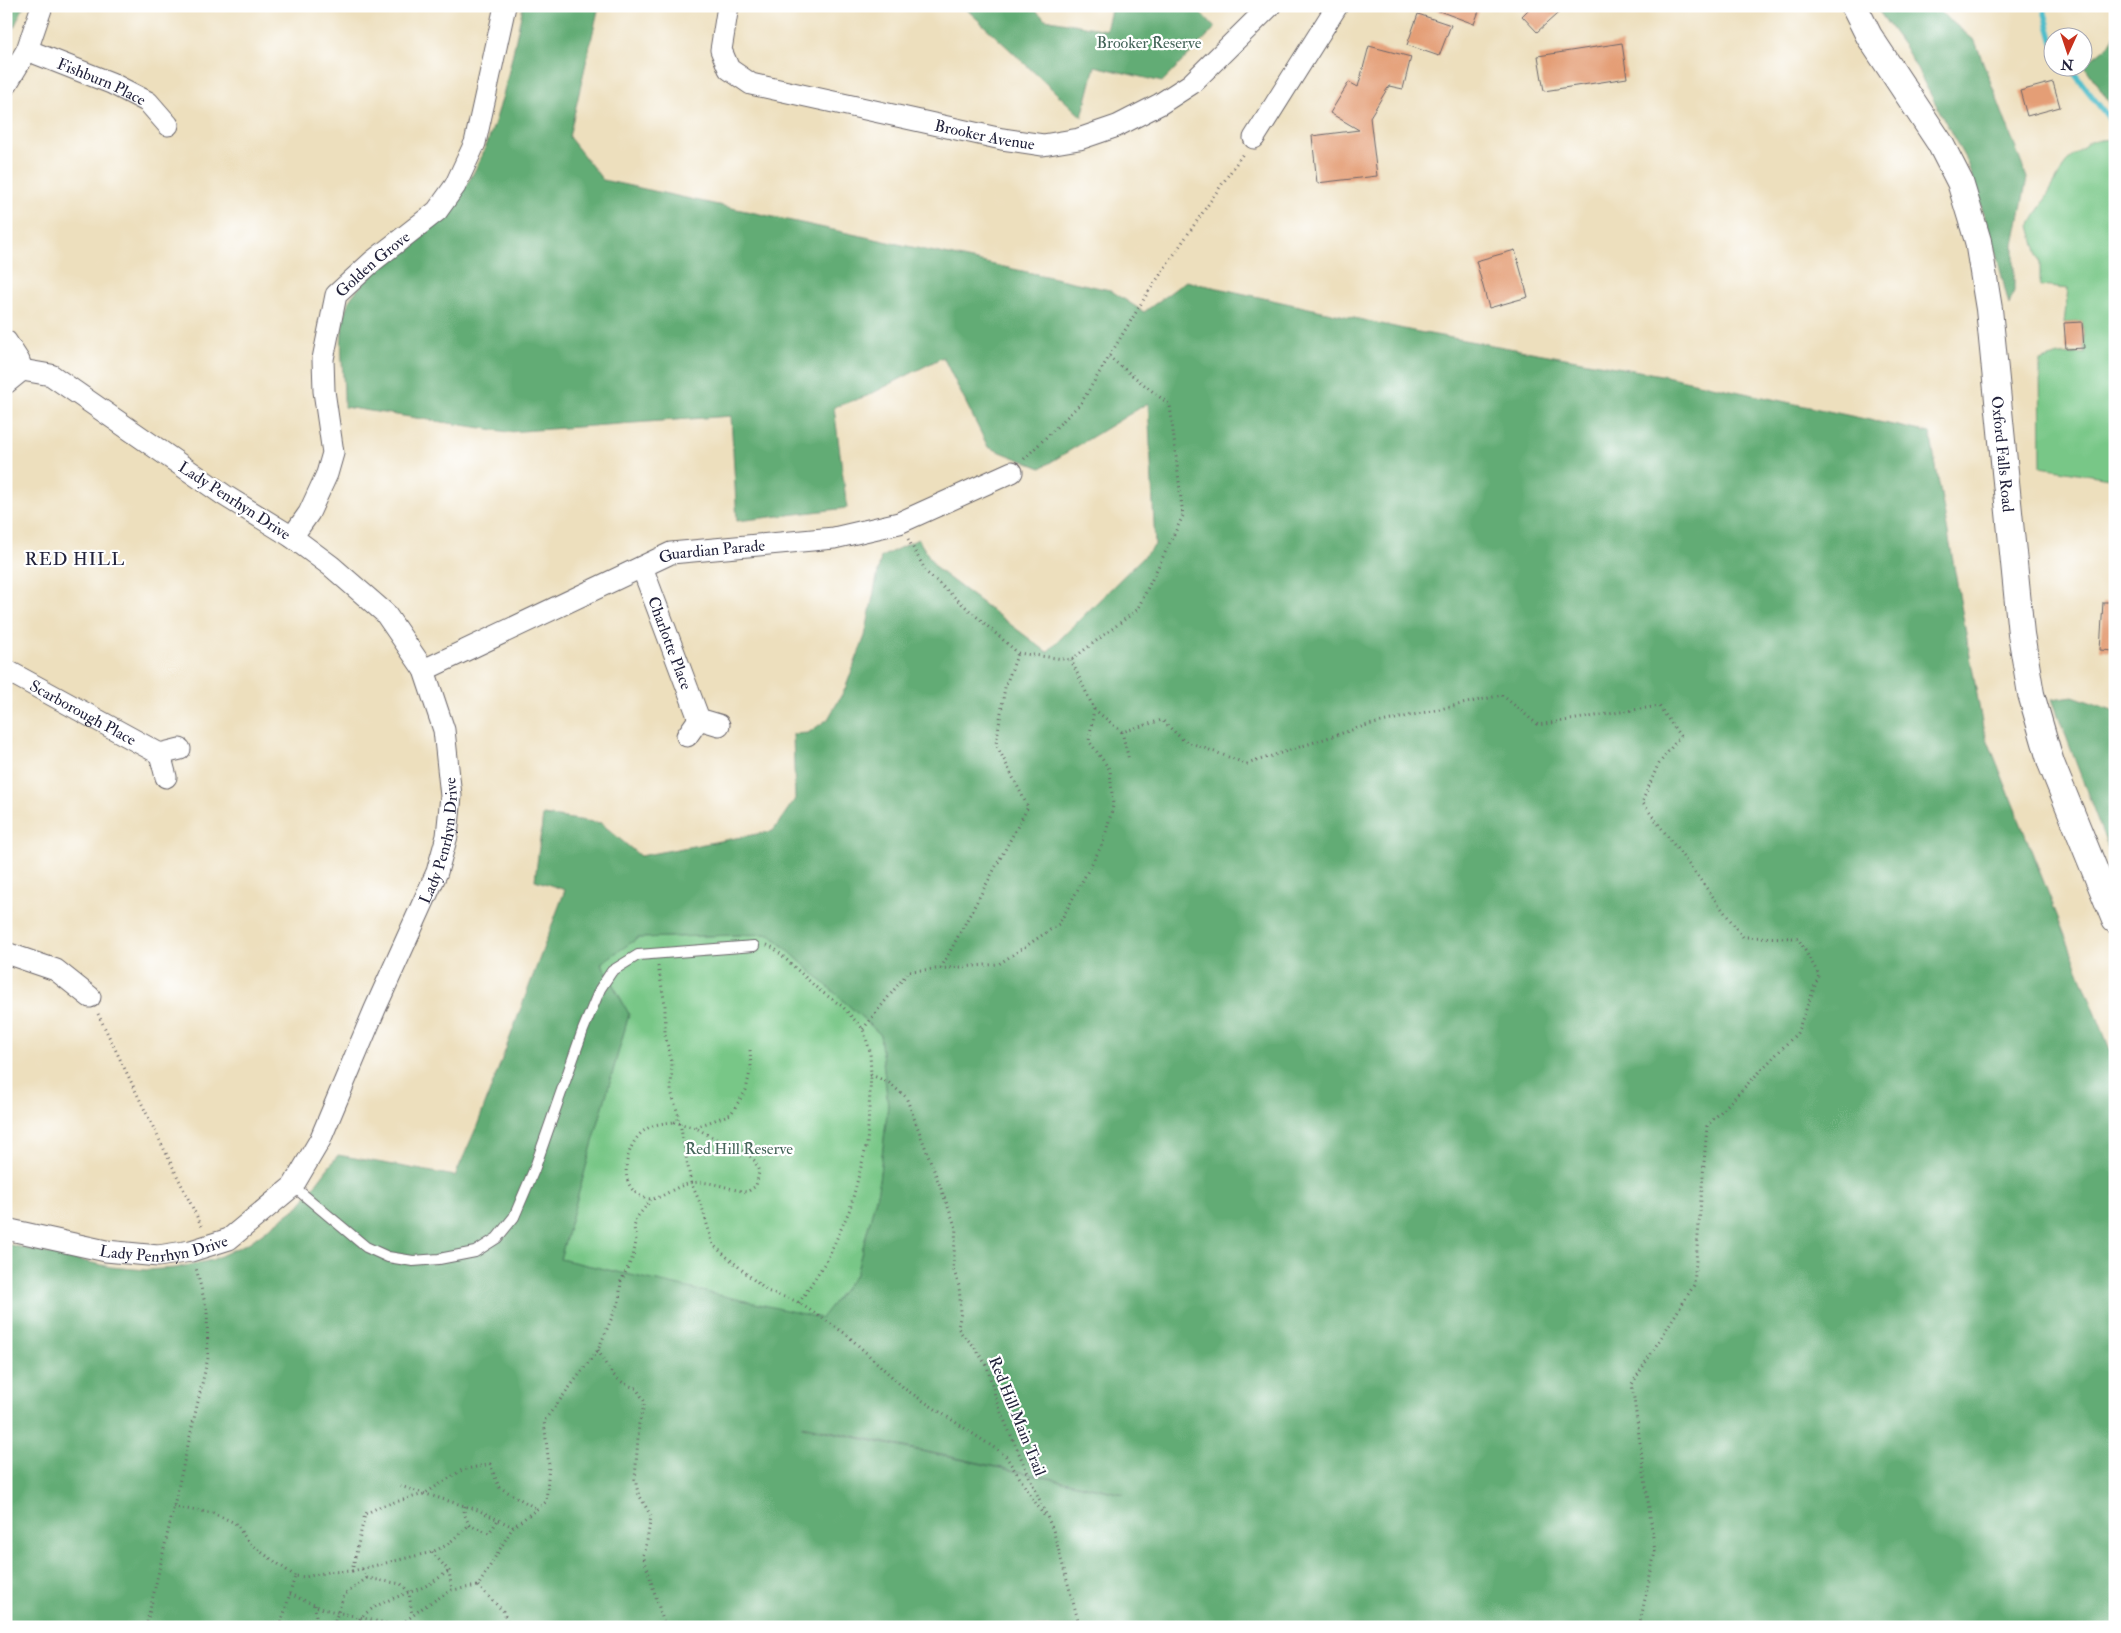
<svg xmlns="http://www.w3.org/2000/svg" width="2121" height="1633" font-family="'IM FELL Double Pica',serif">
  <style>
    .green { fill: #78c787; stroke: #4d7461 }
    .forest { fill: #62ac74; stroke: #426758; fill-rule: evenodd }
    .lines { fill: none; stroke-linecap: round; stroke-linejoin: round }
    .stream { stroke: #51beca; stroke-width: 5.5 }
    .building { fill: #e49e76 }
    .service-casing { stroke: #696468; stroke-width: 12 }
    .minor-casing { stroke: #696468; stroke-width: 23 }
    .tertiary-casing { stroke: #696468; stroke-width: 28 }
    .path { stroke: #696468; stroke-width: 3; stroke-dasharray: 1 4; stroke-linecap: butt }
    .service { stroke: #fff; stroke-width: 10 }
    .minor { stroke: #fff; stroke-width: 21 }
    .tertiary { stroke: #fff; stroke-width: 26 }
    .labels { text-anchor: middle; stroke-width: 4.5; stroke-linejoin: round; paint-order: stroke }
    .park-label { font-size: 16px; fill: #446459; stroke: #fff }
    .street-label { font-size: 16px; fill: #22223b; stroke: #fff }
    .neighbourhood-label { font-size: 18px; letter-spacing: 1px; fill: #22223b; stroke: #fff }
  </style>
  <rect width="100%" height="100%" fill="#fff"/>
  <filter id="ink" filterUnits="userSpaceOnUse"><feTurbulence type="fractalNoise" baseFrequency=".02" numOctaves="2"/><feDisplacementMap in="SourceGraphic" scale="10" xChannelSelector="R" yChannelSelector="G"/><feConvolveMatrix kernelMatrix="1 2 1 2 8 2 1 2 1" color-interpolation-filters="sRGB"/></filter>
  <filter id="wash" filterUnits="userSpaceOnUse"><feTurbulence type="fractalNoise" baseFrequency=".0096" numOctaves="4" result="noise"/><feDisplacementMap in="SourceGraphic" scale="20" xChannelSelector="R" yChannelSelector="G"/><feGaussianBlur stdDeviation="1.12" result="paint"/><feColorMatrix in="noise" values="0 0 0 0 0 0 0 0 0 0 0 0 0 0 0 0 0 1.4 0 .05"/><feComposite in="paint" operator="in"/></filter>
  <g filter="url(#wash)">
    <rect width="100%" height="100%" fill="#eddfbd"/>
    <!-- green -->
    <path class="green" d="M2112,139L2115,169V479L2041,467L2040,361L2059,355L2085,353L2082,322L2064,323L2068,289L2040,286V263L2030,226L2067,161L2090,141Z
      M770,934L880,1034L888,1105L878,1190L856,1274L821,1319L560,1259L629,1014L601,962L638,938Z"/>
    <!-- forest -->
    <path class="forest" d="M6,6H24L6,44Z
      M523,6H599L569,137L603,180L1110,290L1144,312L1186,281L1413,331L1661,375L1930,433L1983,728L2115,1062V1627H6V1244L111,1267L146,1270L176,1268L212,1260L250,1242L299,1206L338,1155L455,1176L477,1126L565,890L535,880L543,815L601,823L640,856L773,831L795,799L793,734L808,733L828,719L845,689L865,636L881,557L918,539L937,569L1047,652L1155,545L1148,403L1041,468L988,447L943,357L867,396L834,407L847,508L737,521L731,416L508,432L344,407C345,373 336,339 347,306C354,282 418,240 438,222C448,212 463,192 470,179C500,127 510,65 523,6ZM770,934L880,1034L888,1105L878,1190L856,1274L821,1318L560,1259L629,1014L601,963L638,938ZM802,1426V1425L1124,1494H1123Z
      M963,6H1031L1045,19L1106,30L1112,6H1194L1215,28L1162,82L1095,66L1082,117Z
      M1875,6H1933L1975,41L2027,178L2014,245V291L2009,305L1995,249L1967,162L1906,49Z
      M2115,35V103L2110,104L2084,65L2109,45Z
      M2073,696L2115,711V866L2052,699Z"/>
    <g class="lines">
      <!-- stream -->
      <path class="stream" d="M2043,6L2054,46
        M2070,68L2115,126"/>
    </g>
    <g id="blocks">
      <!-- building -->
      <path class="building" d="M1431,6H1481L1474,24L1431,8Z
        M1532,6H1566L1537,32L1522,16Z
        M1418,14L1451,25L1439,56L1407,45Z
        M1622,43L1627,78L1544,91L1538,56Z
        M1369,46L1411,57L1403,89L1389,86L1370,117L1377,176L1317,183L1312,136L1359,130L1330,113L1349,82L1358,87Z
        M2053,82L2060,107L2027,116L2020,91Z
        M1515,250L1528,297L1489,308L1476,261Z
        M2082,322L2084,348L2066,349L2064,323Z
        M2103,602H2115V651L2100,650Z"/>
    </g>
  </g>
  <g filter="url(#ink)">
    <use href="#blocks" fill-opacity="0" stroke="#696468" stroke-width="1"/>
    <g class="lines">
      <!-- service casing -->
      <g class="service-casing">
        <path id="service" d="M293,1186L366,1247L388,1257L413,1261L439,1259L475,1252L497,1238L514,1217L534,1170L583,1030L600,989L612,971L638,955L754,946"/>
      </g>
      <!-- minor casing -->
      <g class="minor-casing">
        <g id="minor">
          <path id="s1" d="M728,6L721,50L729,69L751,84L1002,139L1043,145L1079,139L1117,126L1160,104L1191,84L1270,6"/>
          <path id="s2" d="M27,50L111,83L148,102L168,125"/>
          <path d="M6,85L27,50L42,6"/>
          <path d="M1254,138L1337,6"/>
          <path d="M6,341L19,361L22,370"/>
          <path d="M6,383L22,370"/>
          <path id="s3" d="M292,537L309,513L327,474L333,453L324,391L323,359L336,295L373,261L437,211L455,186L475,143L505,6"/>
          <path id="s4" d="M642,567L699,719L719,725"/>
          <path id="s5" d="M6,670L160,754L180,749"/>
          <path id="s6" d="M424,670L671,553L834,538L899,523L1012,472"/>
          <path d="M687,736L699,719"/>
          <path d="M160,754L166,777"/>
          <path d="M6,953L56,970L90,997"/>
          <path id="s7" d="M6,1229L106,1251L158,1256L191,1251L229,1239L293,1186L320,1140L375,1009L437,872L447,836L451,796L444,730L424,670L385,613L331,566L292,537L224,495L51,375L22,370"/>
        </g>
      </g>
      <!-- tertiary casing -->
      <g class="tertiary-casing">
        <g id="tertiary">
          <path id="s8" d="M1854,6L1869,36L1940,143L1960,182L1978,241L1989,309L2021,634L2031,694L2051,763L2115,920"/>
        </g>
      </g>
      <!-- path -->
      <path class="path" d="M1024,459L1081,403L1147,294L1244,152
        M908,539L927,573L1018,653L1071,660L1137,610L1183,516L1170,405L1109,357
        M1094,709L1122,732L1162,720L1183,740L1247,764L1364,726L1502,695L1538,725L1659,706L1680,736L1658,765L1642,802L1743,937L1798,938L1819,975L1797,1033L1707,1126L1694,1285L1632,1384L1655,1552L1639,1627
        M1122,732L1129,760
        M767,945L774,948L819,990L842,1006L863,1029L870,1051L871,1075L888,1082L906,1097L956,1228L953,1268L959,1286L961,1312L958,1328L962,1334L973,1345L987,1366L998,1406L1053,1530L1080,1627
        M658,966L665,1004V1035L672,1063L671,1091L678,1114V1123
        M941,968L1028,807L996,744L1005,687L1018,653
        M98,1014L203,1229
        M863,1029L909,971L999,964L1059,924L1103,843L1113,806L1110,770L1089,741L1094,709L1071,660
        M674,1122L696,1128L721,1142L740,1147L755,1161L759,1172L756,1186L747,1192C726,1189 705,1177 684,1185C667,1190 654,1208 636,1193C618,1179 627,1142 645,1130C653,1124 664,1123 674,1122Z
        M680,1123L691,1183L702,1207L713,1245L767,1291L796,1301L846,1334L905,1389L1005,1455L1046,1519
        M696,1127L731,1114L746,1090L751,1067L750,1050
        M799,1303L828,1258L850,1209L867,1144L871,1075
        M598,1350C608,1369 614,1382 636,1388L645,1402L639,1424L635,1479L638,1493L651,1516L647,1541L643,1555L665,1627
        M400,1486L478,1510L513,1527
        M465,1506L464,1513L469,1525L489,1533L498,1520
        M173,1507L213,1513L235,1523L250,1544L295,1576
        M432,1552L449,1571L452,1590
        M362,1569L367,1578L401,1584L409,1592L412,1615
        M352,1571L432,1552L447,1545L469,1525
        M478,1586L503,1611L510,1627
        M290,1594L323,1609L398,1626L418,1627
        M315,1605L316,1617
        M335,1621L344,1595L367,1578
        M146,1627L208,1358L207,1311L196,1268
        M282,1627L281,1624L295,1576L305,1577L328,1572L352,1571L365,1514L381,1506L424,1494L462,1470L490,1464L499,1487L537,1509
        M353,1627C370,1603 396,1598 421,1588C431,1584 440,1577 449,1571
        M398,1627L425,1606L452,1590L478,1586L513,1527L546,1502L549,1466L544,1421L598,1350L619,1301L621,1281L633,1257L636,1241L634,1227L638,1216L651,1200"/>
      <!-- service -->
      <use href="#service" class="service"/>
      <!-- minor -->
      <use href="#minor" class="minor"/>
      <!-- tertiary -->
      <use href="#tertiary" class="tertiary"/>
    </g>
  </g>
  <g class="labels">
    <!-- park labels -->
    <g class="park-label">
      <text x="1149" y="48">Brooker Reserve</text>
      <text x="739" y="1154">Red Hill Reserve</text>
    </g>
    <!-- street labels -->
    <g class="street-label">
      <text dy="6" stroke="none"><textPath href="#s2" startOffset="81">Fishburn Place</textPath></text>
      <text dy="6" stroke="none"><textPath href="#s1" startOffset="331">Brooker Avenue</textPath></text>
      <text dy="6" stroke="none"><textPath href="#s3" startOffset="302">Golden Grove</textPath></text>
      <text dy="6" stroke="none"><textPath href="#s8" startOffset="482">Oxford Falls Road</textPath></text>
      <text transform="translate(235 500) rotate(33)" y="6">Lady Penrhyn Drive</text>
      <text dy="6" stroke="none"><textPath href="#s6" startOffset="314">Guardian Parade</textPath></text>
      <text dy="6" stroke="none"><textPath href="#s4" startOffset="81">Charlotte Place</textPath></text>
      <text dy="6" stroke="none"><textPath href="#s5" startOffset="88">Scarborough Place</textPath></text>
      <text dy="6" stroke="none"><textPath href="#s7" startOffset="688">Lady Penrhyn Drive</textPath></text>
      <text dy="6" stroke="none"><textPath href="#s7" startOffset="161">Lady Penrhyn Drive</textPath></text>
      <text transform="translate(1018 1416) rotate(68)" y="6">Red Hill Main Trail</text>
    </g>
    <!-- neighbourhood labels -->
    <g class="neighbourhood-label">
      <text x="75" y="565">RED HILL</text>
    </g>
  </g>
  <!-- margin -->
  <rect width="2121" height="1633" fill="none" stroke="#fff" stroke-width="25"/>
  <!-- north arrow -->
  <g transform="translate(2068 52) rotate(183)"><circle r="24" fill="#ffffff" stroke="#a7a7b1"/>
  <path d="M0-4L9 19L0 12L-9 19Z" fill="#c8321e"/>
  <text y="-8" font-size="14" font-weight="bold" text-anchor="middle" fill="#22223b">N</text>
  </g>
</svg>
